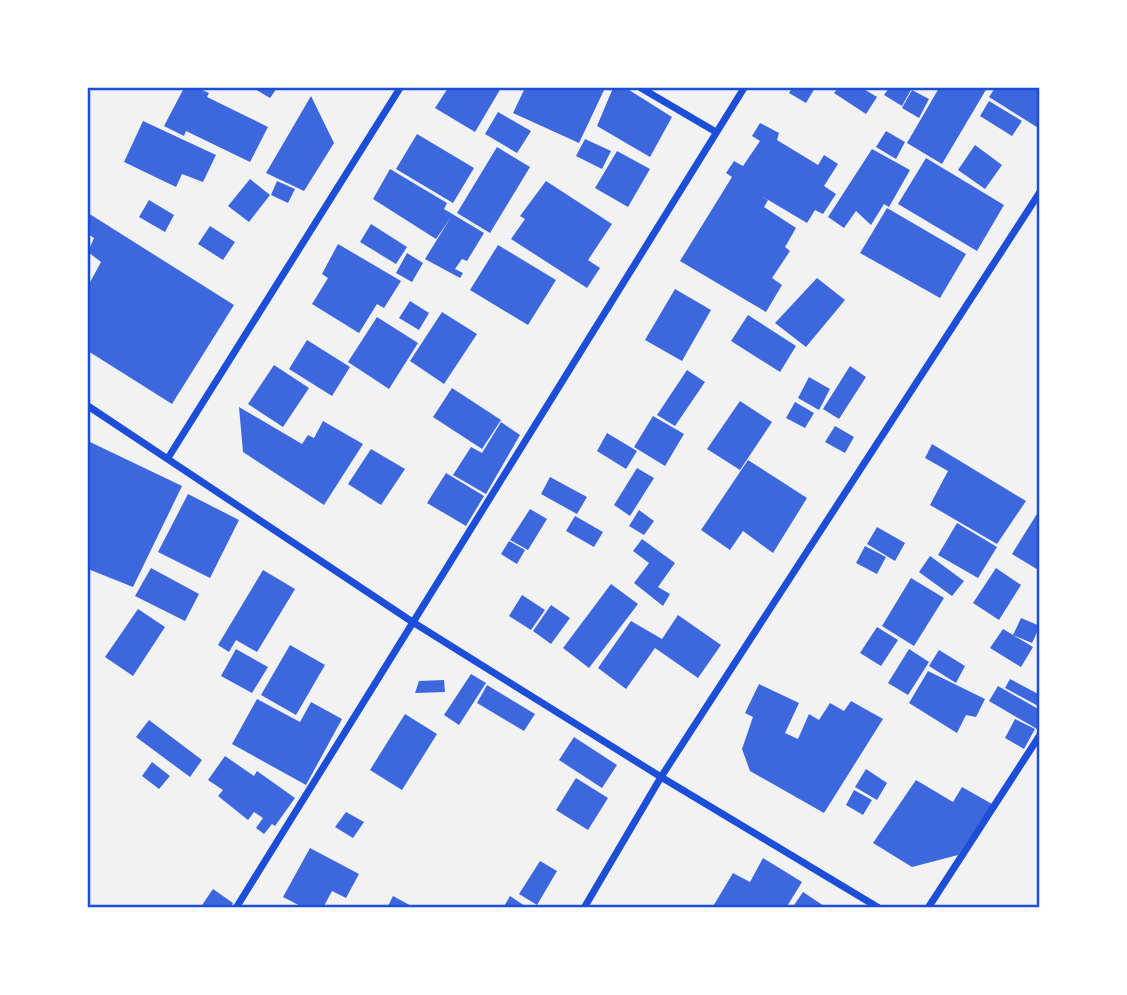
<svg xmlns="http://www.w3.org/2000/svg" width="1127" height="995" font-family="Helvetica,sans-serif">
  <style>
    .building { fill: #3d67dc }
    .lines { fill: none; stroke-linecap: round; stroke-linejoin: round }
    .minor { stroke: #1d4ed8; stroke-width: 7 }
    .neatline { fill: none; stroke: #1d4ed8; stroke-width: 2.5 }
  </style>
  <rect width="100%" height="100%" fill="#f2f2f2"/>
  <!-- building -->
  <path class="building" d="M184,88H198L209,93L207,97L268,127L250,162L186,131L184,136L164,126Z
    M253,88H277L270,98Z
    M448,88H501L475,132L435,108Z
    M525,88H605L579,143L513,113Z
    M613,88H626L672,117L650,157L597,126Z
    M792,88H815L806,103L789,93Z
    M838,88H862L877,97L866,114L834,93Z
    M889,88H912L902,106L884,95Z
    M939,88H987L942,164L907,143Z
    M995,88H1040V129L989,97Z
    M912,90L929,99L919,118L902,108Z
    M311,96L334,143L304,191L266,173Z
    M989,101L1022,121L1012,136L980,116Z
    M498,112L531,131L517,153L485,134Z
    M143,121L216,155L203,182L182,174L176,187L124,162Z
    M760,123L779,133L777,140L818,165L824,155L838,164L824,186L836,194L823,214L815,210L807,223L758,194L768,200L764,207L796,228L785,247L790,251L772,278L782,285L766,312L680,261L732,177L726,173L734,161L743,166L760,141L752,136Z
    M886,131L905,142L896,159L876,147Z
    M417,134L474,168L453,203L396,169Z
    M585,139L611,151L602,169L576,156Z
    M975,145L1002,165L985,189L958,170Z
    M497,147L530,167L490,233L457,213Z
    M872,149L910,170L889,207L884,204L871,225L856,211L844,228L828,217Z
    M617,151L650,169L628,207L595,188Z
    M926,158L1004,205L977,251L898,204Z
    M390,169L447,203L444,209L484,233L467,261L462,259L455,269L463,273L460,278L425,259L451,217L436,239L373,199Z
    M250,179L270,195L249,222L228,206Z
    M277,181L295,189L288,203L271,195Z
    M546,181L612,224L588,260L600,268L587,288L511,239L525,219L520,216Z
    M149,200L174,215L165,232L139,217Z
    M887,208L966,254L940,298L860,253Z
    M88,213L234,305L172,404L88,351V286L101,262L88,252L94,238L88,234Z
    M371,224L407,247L396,264L360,242Z
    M210,226L235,242L223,260L198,244Z
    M338,244L401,281L384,308L377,304L359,333L312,304L328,278L322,274Z
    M498,245L556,280L528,325L470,290Z
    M407,253L423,263L412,282L396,273Z
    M817,278L845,300L806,347L775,323Z
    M675,289L711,310L682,361L645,340Z
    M410,301L429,313L419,330L399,318Z
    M442,312L477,334L444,384L410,361Z
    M748,315L796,346L780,372L731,341Z
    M377,317L418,343L389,389L348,362Z
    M307,340L350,367L332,396L289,369Z
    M274,365L309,388L283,427L248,404Z
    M850,366L866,377L839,419L823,409Z
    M687,370L705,382L675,426L657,415Z
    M809,377L830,389L819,410L798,398Z
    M452,388L501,420L482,449L433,417Z
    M740,401L772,422L740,470L707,449Z
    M795,402L814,413L805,428L786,418Z
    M239,407L302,444L308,435L314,438L323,421L363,444L324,505L243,452Z
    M653,416L684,434L665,466L634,447Z
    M501,422L520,435L486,494L453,475L471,447L482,453Z
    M835,426L854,437L845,453L825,442Z
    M607,433L637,451L626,469L597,451Z
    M88,441L182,486L133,587L88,569Z
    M932,444L1026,501L997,544L930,505L948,471L925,458Z
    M371,449L405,469L381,505L348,484Z
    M748,460L807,498L773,553L743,531L730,550L701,530Z
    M637,468L654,478L630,516L614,505Z
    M446,473L484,496L466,526L427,503Z
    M550,477L587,497L577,514L541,494Z
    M188,494L239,520L210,578L158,552Z
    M530,509L547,519L528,550L510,540Z
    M1040,509V571L1012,554Z
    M639,510L654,521L644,535L629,526Z
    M575,516L603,532L594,547L566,531Z
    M957,523L997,547L978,578L938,555Z
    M877,527L905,543L895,561L867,544Z
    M642,539L675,563L658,587L670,594L663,606L634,583L649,563L633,551Z
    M509,541L525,550L517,564L501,554Z
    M865,546L886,557L877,574L856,563Z
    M930,556L964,581L952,596L919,572Z
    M151,568L199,594L185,621L135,596Z
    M996,568L1021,585L999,620L973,603Z
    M263,570L295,589L257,652L236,640L229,652L218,645Z
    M911,578L944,598L914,646L882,626Z
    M611,584L638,604L589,668L563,648Z
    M522,595L545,610L531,630L509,616Z
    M551,605L570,618L551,644L533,631Z
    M138,609L165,627L133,676L105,657Z
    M678,615L721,645L698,678L655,648L626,689L598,668L631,621L662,639Z
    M1021,618L1040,626L1032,643L1013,635Z
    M877,627L898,640L881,666L860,653Z
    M1003,629L1033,647L1021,667L990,648Z
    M290,645L325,665L296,715L261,695Z
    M236,649L268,667L252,693L221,676Z
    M909,649L929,662L908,695L888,683Z
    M939,650L965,666L956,683L929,666Z
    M928,671L985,699L976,717L966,715L957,733L909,703Z
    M471,674L486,683L459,725L444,715Z
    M1010,679L1040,695V707L1005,688Z
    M444,680L445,692L415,693L419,681Z
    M759,684L799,703L785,733L798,739L809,714L819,720L830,703L844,711L851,701L883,719L824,813L750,771L742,749L753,717L745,713Z
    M487,685L535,714L524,731L477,703Z
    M998,686L1040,710L1037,729L989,701Z
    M257,699L300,722L311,702L342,719L306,785L232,744Z
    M405,714L437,734L402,790L370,770Z
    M1015,719L1035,729L1024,749L1005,738Z
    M149,720L202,760L190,777L136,737Z
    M574,737L617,765L602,788L559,760Z
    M225,756L254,776L257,771L295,798L275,826L272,824L264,834L256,828L263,818L254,812L248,820L218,796L223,790L208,780Z
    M152,762L170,776L159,789L142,776Z
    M866,769L887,783L877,800L855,787Z
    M576,778L608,798L588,830L556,810Z
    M916,780L953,802L962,787L992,804L958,855L912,867L873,843Z
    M854,790L872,800L863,815L846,805Z
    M346,812L364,822L353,838L335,827Z
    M310,848L359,874L346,898L332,891L323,908H304L283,897Z
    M763,858L802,882L786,908H712L733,873L750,882Z
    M540,861L557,871L537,905L519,894Z
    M213,889L233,903L230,908H200Z
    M803,892L827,908H792Z
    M393,896L415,908H387Z
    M510,896L528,908H503Z"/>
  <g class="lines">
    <!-- minor -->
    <path class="minor" d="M641,88L716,132
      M88,406L411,621L661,777L879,908
      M168,458L400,88
      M236,908L744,88
      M584,908L661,777L1040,192
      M928,908L1040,735"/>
  </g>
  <!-- border -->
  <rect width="1127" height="995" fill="none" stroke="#ffffff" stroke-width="178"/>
  <rect x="89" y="89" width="949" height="817" class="neatline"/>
</svg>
